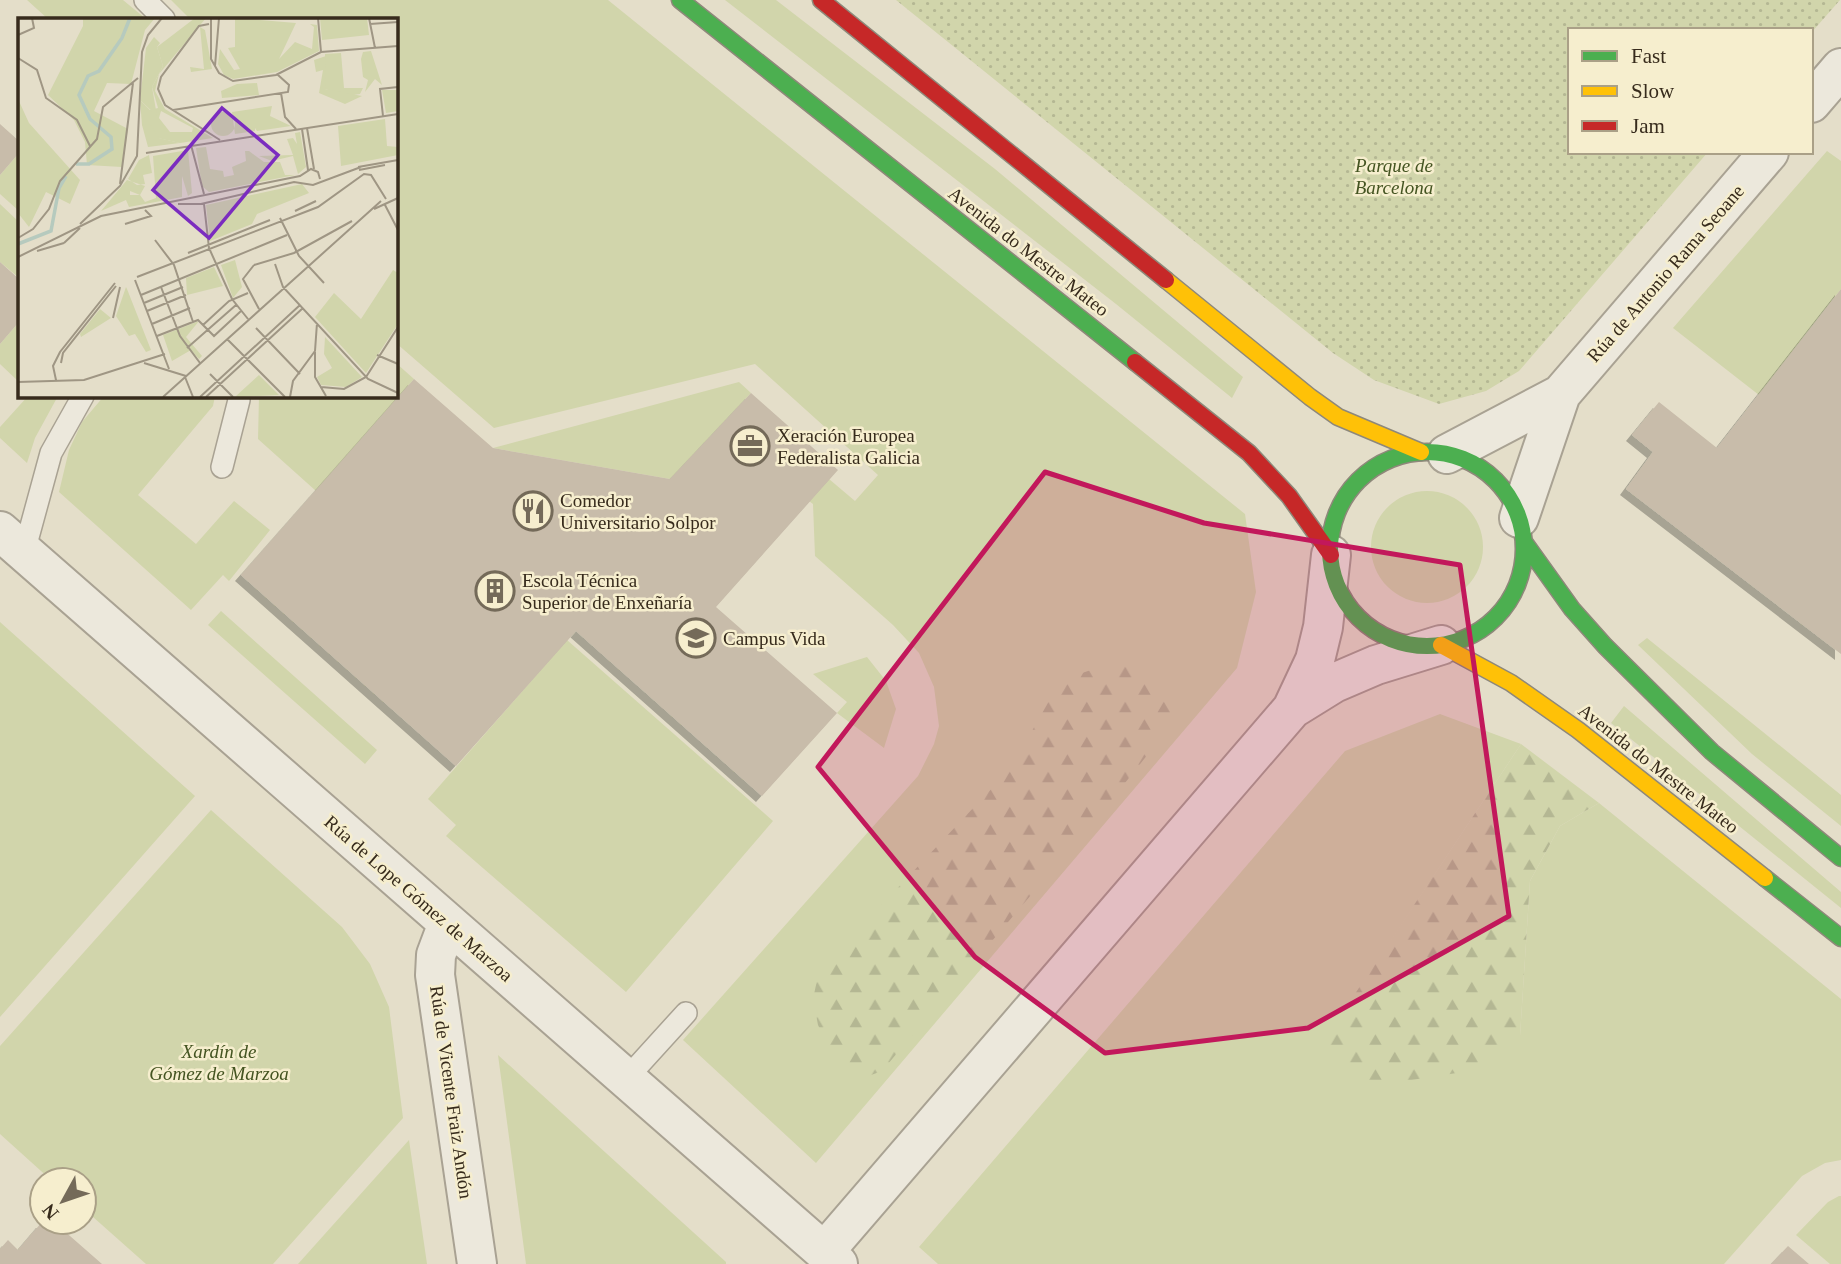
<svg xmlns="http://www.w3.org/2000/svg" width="1841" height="1264" font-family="'Times New Roman',serif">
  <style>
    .green { fill: #d1d5ab }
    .forest { fill: url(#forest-firs) }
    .park { fill: url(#park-dots) }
    .building { fill: #c8bcaa; filter: url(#shadow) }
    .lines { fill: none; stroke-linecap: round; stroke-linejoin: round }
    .lane-casing { stroke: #a9a293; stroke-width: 24 }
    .street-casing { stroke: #a9a293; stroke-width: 42 }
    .fast-casing { stroke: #8e887a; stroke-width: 19 }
    .slow-casing { stroke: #8e887a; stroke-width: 19 }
    .jam-casing { stroke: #8e887a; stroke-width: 19 }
    .lane { stroke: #ece8dc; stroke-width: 21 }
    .street { stroke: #ece8dc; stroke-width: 38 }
    .fast { stroke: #4caf50; stroke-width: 16 }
    .slow { stroke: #ffc107; stroke-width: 16 }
    .jam { stroke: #c62828; stroke-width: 16 }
    .marked { fill: #c2185b; fill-opacity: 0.2; stroke: #c2185b; stroke-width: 5; stroke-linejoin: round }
    .labels { text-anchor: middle; stroke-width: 5; stroke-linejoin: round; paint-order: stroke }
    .park-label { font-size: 19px; font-style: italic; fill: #445421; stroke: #f6eece }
    .street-label { font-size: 19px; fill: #372b1c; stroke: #f6eece }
    .poi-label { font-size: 19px; fill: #372b1c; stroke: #f6eece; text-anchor: start }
    .inset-river { fill: none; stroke: #b6cabe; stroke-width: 3.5 }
    .inset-road { fill: none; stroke: #9f9684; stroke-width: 2 }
    .view { fill: #7b2cbf; fill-opacity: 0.15; stroke: #7b2cbf; stroke-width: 3.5 }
    .inset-edge { fill: none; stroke: #372b1c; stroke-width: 3.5 }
  </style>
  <defs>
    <pattern id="forest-firs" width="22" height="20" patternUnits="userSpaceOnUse" patternTransform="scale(1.75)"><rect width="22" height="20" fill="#d1d5ab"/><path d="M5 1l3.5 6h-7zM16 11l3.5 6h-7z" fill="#b4b793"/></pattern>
    <pattern id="park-dots" width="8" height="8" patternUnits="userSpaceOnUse" patternTransform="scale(1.75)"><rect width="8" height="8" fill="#d1d5ab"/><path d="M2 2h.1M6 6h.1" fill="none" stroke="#b4b793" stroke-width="1.8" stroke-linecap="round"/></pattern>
    <filter id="shadow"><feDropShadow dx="-6" dy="6" stdDeviation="0" flood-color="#0004"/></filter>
  </defs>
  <rect width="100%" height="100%" fill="#e4dec9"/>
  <!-- green -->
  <path class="green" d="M27,0H123L146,19H48Z
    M171,0H608L1245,514L1256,592L1237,668L816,1163L683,1040L918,776L934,744L939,726L934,687L919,653L893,625L815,556L813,504L809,501L829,479L855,501L878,475L755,364L494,428L396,343V19H190Z
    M725,0H776L995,169L1243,377L1232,398L1116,304Z
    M1827,151L1841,161V289L1759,395L1673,328Z
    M19,153V211L0,194V175Z
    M0,204L19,222L18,277L0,262Z
    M19,322V382L0,364V344Z
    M396,363L414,379L316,491L258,439L259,396H396Z
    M739,382L751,393L670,479L493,448Z
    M28,396H58L35,438L27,463L0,438V427Z
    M104,396H215L213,406L138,495L196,544L234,501L270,530L229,581L223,575L191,610L59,492L69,450L82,422Z
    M1371 547a56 56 0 1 1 112 0a56 56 0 1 1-112 0Z
    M221,611L377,750L365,764L208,625Z
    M0,622L195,796L0,1017Z
    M1647,638L1841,795V826L1752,754L1638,645Z
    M567,640L773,821L626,992L446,836L456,825L428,799Z
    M867,657L886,681L896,709L884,748L837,713L847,702L813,674Z
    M1624,706L1841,892V908L1611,723Z
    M1440,714L1521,744L1326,1039L1520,1036L1530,881L1560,826L1599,803L1841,999V1160L1825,1163L1802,1176L1724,1264H938L919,1247L1345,751Z
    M211,810L342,927L370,964L389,1007L403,1118L273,1264H146L84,1209V1180H51L0,1134V1046Z
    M498,1055L726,1262V1264H526Z
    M409,1140L427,1264H298Z
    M1839,1196H1841V1264H1830L1796,1235L1828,1202Z"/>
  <!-- forest -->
  <path class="forest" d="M1115,662L1149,674L1172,701V724L1113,798L882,1071L863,1078L834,1058L818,1025L813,999L819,971L1011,768L1050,699L1079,674Z
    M1521,744L1599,803L1560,826L1530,881L1520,1036L1463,1072L1366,1087L1325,1039Z"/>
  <!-- park -->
  <path class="park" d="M896,0H1840L1811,33V30H1570V152H1708L1519,371L1486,391L1439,404L1374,380L1333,353Z"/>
  <!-- building -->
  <path class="building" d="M0,124L19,141V153L0,175Z
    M0,262L19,279V322L0,344Z
    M1841,289V654L1626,489L1653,452L1632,435L1659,402L1717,448Z
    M414,379L493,448L670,479L751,393L838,470L716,607L837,713L762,796L576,631L456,766L241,575Z
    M42,1222H54L102,1264H0V1249L8,1240L18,1250Z
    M1788,1246L1809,1264H1771Z"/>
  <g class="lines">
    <!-- lane casing -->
    <g class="lane-casing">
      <path id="lane" d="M145,0L164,19
        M222,467L239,400L238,396
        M24,552L51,453L83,396
        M626,1079L686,1013"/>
    </g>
    <!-- street casing -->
    <g class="street-casing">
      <path id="street" d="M1811,103L1841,68
        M1447,454L1561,394L1769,152
        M1519,518L1561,394
        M0,531L838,1264
        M1292,709L1334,683L1376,665L1441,645
        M448,923L436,955L435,975L477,1264
        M824,1252L1292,709L1315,660L1323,627L1331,555"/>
    </g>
    <!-- fast casing -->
    <g class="fast-casing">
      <path id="fast" d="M680,0L1135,362
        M1330 549a97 97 0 1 1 194 0a97 97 0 1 1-194 0Z
        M1524,542L1572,609L1605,646L1712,752L1841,858
        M1765,878L1841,938"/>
    </g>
    <!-- slow casing -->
    <g class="slow-casing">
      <path id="slow" d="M1166,280L1310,397L1338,417L1421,452
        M1441,645L1511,683L1578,730L1765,878"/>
    </g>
    <!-- jam casing -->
    <g class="jam-casing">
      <path id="jam" d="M821,0L1166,280
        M1135,362L1249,453L1289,496L1331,555"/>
    </g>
    <!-- lane -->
    <use href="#lane" class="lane"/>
    <!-- street -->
    <use href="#street" class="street"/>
    <!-- fast -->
    <use href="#fast" class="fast"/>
    <!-- slow -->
    <use href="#slow" class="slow"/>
    <!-- jam -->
    <use href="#jam" class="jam"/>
  </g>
  <!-- marked area -->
  <path class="marked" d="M1045,472L1204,523L1460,565L1509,916L1308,1028L1105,1053L975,957L818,767Z"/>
  <!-- icons -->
  <defs>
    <g id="office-ring" transform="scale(2.0125)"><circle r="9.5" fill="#f6eece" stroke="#746a59" stroke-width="1.5"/><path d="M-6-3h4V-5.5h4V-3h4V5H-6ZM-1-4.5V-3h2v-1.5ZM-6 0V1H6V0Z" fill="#746a59"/></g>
    <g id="restaurant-ring" transform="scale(2.0125)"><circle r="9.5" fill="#f6eece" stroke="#746a59" stroke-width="1.5"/><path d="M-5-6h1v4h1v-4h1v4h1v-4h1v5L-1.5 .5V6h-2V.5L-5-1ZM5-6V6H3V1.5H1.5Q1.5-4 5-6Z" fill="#746a59"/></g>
    <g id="building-ring" transform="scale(2.0125)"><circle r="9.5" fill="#f6eece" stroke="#746a59" stroke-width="1.5"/><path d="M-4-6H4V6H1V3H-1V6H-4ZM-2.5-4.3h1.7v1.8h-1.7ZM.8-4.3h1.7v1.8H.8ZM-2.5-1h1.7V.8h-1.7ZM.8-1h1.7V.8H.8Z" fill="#746a59"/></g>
    <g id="university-ring" transform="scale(2.0125)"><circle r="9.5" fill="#f6eece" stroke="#746a59" stroke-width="1.5"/><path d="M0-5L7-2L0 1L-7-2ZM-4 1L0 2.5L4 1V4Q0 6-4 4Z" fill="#746a59"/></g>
  </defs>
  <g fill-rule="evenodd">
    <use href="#office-ring" x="750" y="446"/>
    <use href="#restaurant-ring" x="533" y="511"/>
    <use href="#building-ring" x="495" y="591"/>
    <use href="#university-ring" x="696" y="638"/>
  </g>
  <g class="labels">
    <!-- park labels -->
    <g class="park-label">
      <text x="1394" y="172">Parque de<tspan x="1394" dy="22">Barcelona</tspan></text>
      <text x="219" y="1058">Xardín de<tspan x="219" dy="22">Gómez de Marzoa</tspan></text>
    </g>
    <!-- street labels -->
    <g class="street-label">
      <text transform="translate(1029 251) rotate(38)" y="7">Avenida do Mestre Mateo</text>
      <text transform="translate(1665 273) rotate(-49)" y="7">Rúa de Antonio Rama Seoane</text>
      <text transform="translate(1659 768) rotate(38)" y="7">Avenida do Mestre Mateo</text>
      <text transform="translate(419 898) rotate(41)" y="7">Rúa de Lope Gómez de Marzoa</text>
      <text transform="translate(452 1092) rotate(82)" y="7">Rúa de Vicente Fraiz Andón</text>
    </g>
    <!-- poi labels -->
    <g class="poi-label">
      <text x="777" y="442">Xeración Europea<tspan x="777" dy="22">Federalista Galicia</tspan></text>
      <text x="560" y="507">Comedor<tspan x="560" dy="22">Universitario Solpor</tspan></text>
      <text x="522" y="587">Escola Técnica<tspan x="522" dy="22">Superior de Enxeñaría</tspan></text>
      <text x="723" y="645">Campus Vida</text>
    </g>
  </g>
  <!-- overview -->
  <g transform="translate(18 18)">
    <rect width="380" height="380" fill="#e4dec9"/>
    <path d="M177,0H188L141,56L137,73L147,91L195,120L162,125L140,120L124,107L122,82L132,92L140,90L134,69L145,48L139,29ZM143,93L175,110L174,114H152L141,100ZM302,0H349L351,17L304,22ZM182,9L187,12L194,51L173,54L172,49L186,51ZM323,35L326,70H345L342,76L329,78L307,71V36ZM239,65L241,77L204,80L203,73L219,66ZM254,88L252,98L273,108L239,113L237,110V113L217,116L214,94ZM193 106a12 12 0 1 1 24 0a12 12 0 1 1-24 0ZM367,101L369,128L380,129V137L323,148L320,108ZM282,114L288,149L280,156L275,138L254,143L241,138L275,137L269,121L275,120L279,126L277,115ZM188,129L192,151L205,153L206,159L216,157L214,149L228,143L227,133H231L246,144H262L267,157H277L191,174L184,168L178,130ZM170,132L174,175L170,178L164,158V179L111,189L108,182L83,193L109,162L127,168L122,177L112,173V177H122L127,184L138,180L135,138ZM131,137L134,155L125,157L127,166L119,167L110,161L121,142ZM217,242L224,269L215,280L203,247ZM196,249L205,268L169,277L168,260ZM82,291L93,300L63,319L62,316Z" fill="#d1d5ab" fill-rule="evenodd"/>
    <path d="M65,0H137L127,12L113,66L89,65L76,93L110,111L104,149L69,147L67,124L56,102L30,77L65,8ZM217,0L278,5L261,41L277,24L294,31L296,9L292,6L299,7L301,33L259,54L215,61L206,57L200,46L202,31L216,52L222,51L210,30L217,29ZM136,19L142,25L139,29L145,48L134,69L139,98L122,82L128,30ZM353,33L364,67L357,61L347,74L350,62L345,59L343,41L345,34ZM308,38L307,71L344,78L327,86L301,75L305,52L298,54L296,42ZM0,81L11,105L62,162L52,186L28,174L11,209L0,195ZM132,106L141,120L162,125L130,129L124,107Z" fill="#d1d5ab"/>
    <path d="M364,72H380V93L368,95ZM284,166L291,175L239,196L234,206L192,223L188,187ZM375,252L380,255V306L348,355L297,299L316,275L343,301ZM108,269L109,271L133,332L128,334L117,316L111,318L98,298ZM181,303L168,319L184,338L181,341L173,332L154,343L145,317ZM307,319L344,359L328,369L303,367L299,359L314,350L306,336ZM241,357L261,377L219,379L218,378Z" fill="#d1d5ab"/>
    <path class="inset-river" d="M58,146H71L94,131L93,119L72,101L61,77L70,58L81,53L104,20L112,0M0,226L33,213L41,170L48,158"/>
    <path class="inset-road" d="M193,0V41L201,55L215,63L258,57L303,34L380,28M300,0L303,34M351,0L357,30M191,6L181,8L143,59L140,71L147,87L202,122M352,6L380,4M0,17L16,10L14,0M0,40L19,52L28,80L59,102L72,128M197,48L201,0M263,75L267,99L278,111M155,92L270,74L271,67L260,57M365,98L362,71L380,69M289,110L296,151M284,111L290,152M173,127L186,176M128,135L380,96M340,149L380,142M341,152L367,147M102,166L115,65M160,186H183L276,164L295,167L343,149M186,186L191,230L214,281L230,301M367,187L380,212M356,191L380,180M277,193L298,183M262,200L281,238L306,265M62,206L102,168L119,138L124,34L130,17L144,0M107,206L133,198L127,192M0,220L15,211L31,191L42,163L79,121L85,89L120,60M137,222L156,247L175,304M46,225L62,210M19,233L46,225M170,235L252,202M0,239L83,198L282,158L293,151L300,154L302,161M257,246L265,269L350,361L380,375M236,247L276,235L334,203M236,247L225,261L241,291M119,259L300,189L346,156L353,157L368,181M117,262L151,351M143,269L162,318L182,345M123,277L269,217M126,285L165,269M129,293L168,277M95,300L102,269M134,306L172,290M185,307L211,283L230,275M238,310L282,356M139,318L180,302L196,318L223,293M209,321L267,379M169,330L218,287M297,334V359L308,378M359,337L380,346M43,345L45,335L98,268M126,345L168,358M192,356L215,379M167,359L175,379M38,362L35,348L42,334L97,265M0,364L66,362L147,336M303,369L326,371L348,359L380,309M145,379L363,183M182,379L282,287M188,379L285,290M272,379L275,363L297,333L299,305"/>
    <path class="view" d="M204,90L260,137L191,220L135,172Z"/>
    <rect width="380" height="380" class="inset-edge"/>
  </g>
  <!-- legend -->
  <rect x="1568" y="28" width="245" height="126" fill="#f6eece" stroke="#aaa087" stroke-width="2"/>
  <rect x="1582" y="51" width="35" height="10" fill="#4caf50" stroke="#aaa087" stroke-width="2"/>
  <text x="1631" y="63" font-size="21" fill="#372b1c">Fast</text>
  <rect x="1582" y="86" width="35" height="10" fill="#ffc107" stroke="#aaa087" stroke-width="2"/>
  <text x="1631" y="98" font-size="21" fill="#372b1c">Slow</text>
  <rect x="1582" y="121" width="35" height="10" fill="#c62828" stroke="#aaa087" stroke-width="2"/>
  <text x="1631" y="133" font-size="21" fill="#372b1c">Jam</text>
  <!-- north arrow -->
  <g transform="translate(63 1201) rotate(230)"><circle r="33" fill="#f6eece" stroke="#aaa087" stroke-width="2"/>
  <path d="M0-5L12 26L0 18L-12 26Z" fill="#746a59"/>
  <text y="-10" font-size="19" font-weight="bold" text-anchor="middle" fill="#372b1c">N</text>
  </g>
</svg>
